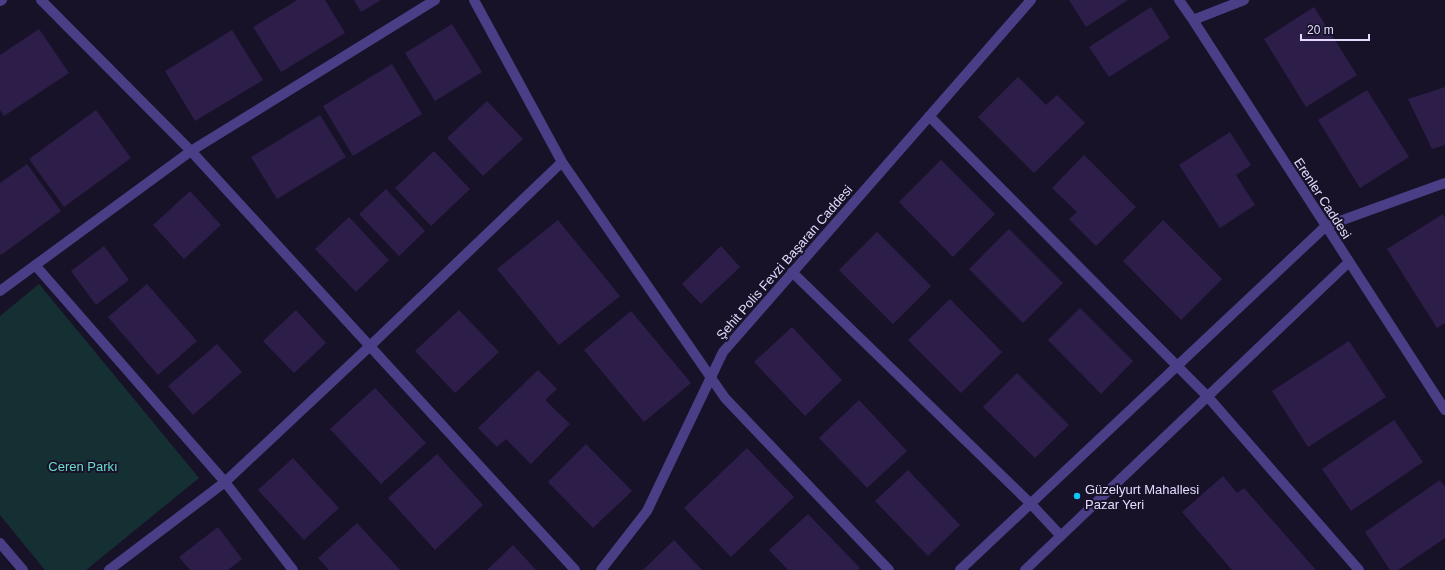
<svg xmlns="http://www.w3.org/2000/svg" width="1445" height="570" font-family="Helvetica,sans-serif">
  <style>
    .green { fill: #153033 }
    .building { fill: #2c1e49 }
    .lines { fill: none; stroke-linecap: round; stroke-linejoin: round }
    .minor { stroke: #4a3f86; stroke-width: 10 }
    .poi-dot { fill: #10c3f5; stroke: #181229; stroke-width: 1.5 }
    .labels { text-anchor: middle; stroke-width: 4; stroke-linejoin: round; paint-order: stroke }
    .street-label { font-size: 13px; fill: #e3dbfd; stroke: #181229 }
    .park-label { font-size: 13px; fill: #69dccc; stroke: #181229 }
    .poi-label { font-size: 13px; fill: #e3dbfd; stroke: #181229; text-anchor: start }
  </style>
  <rect width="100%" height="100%" fill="#181229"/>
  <!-- green -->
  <path class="green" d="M39,284L199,478L86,570H45L0,515V316Z"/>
  <!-- building -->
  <path class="building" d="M297,0H325L345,33L281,72L253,27Z
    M354,0H381L361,12Z
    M1069,0H1128L1086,27Z
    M1151,7L1170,38L1109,77L1089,47Z
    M1314,7L1357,75L1306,107L1264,39Z
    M452,24L482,72L435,101L405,53Z
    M39,29L69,73L4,116L0,110V55Z
    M232,30L263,80L195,121L165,71Z
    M392,64L422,114L353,156L323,106Z
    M1018,77L1046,105L1057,95L1085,123L1034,173L978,117Z
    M1445,87V145L1432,149L1408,99Z
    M1367,90L1409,157L1360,188L1318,120Z
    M487,101L523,139L483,176L447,138Z
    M96,110L131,158L64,207L29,159Z
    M320,115L346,157L277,199L251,157Z
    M1230,132L1251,165L1236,175L1255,205L1220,228L1179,165Z
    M434,151L470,189L431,226L395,188Z
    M1084,155L1136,207L1096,246L1069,219L1077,212L1052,188Z
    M941,160L995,214L953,257L899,202Z
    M27,164L61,211L1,255L0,253V183Z
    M386,189L425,231L399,256L359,214Z
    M190,191L221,225L184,259L153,225Z
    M1443,214L1445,218V323L1437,328L1387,249Z
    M349,217L389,260L356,292L315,249Z
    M558,220L620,296L559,345L497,269Z
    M1163,220L1222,279L1181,320L1123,261Z
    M1009,229L1063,283L1023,323L969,269Z
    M877,232L931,286L893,324L839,270Z
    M104,246L129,280L96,305L71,271Z
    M721,246L740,267L701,304L682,284Z
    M147,284L197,341L158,375L108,317Z
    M950,299L1002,352L961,393L908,340Z
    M1080,308L1133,361L1101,394L1048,340Z
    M296,310L326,343L294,373L263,341Z
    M459,310L499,352L455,393L415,351Z
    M631,311L691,383L644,422L584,350Z
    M792,327L842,380L805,416L754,362Z
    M1349,341L1386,397L1308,447L1272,391Z
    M217,344L242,372L193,415L168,386Z
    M538,370L557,389L545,400L570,424L531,464L506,439L497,447L478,428Z
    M1017,373L1069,425L1035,458L983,407Z
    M375,388L426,443L381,484L330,429Z
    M859,400L907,451L867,488L819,438Z
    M1394,420L1423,462L1351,511L1322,469Z
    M586,444L632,491L593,528L548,482Z
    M747,448L794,497L731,557L684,508Z
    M437,454L483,505L435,550L388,498Z
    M293,458L339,508L304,540L258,490Z
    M908,470L960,525L928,556L875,501Z
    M1223,476L1237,493L1244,488L1316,570H1232L1182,512Z
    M1440,480L1445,487V538L1398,570H1390L1365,532Z
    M808,514L860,568L858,570H788L769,550Z
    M357,523L400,570H329L318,558Z
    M218,527L242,559L228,570H190L179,557Z
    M674,540L702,570H643Z
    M513,545L536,570H487Z"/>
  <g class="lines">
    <!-- minor -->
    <path class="minor" d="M41,0L191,151L575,570
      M474,0L562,162L725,398L889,570
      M1179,0L1193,20L1445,410
      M0,1L2,0
      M1193,20L1244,0
      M929,116L1208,397L1359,570
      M35,265L225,482L293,570
      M792,272L1031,504L1061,536
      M0,291L191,151L435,0
      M0,543L23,570
      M109,570L225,482L370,346L562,162
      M601,570L647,511L723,352L1031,0
      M960,570L1326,226L1445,183
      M1025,570L1349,262"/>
  </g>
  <!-- markers -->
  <circle class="poi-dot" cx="1077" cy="496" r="4"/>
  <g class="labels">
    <!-- street labels -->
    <g class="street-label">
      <text transform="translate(1323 198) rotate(57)" y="5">Erenler Caddesi</text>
      <text transform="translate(784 262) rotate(-49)" y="5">Şehit Polis Fevzi Başaran Caddesi</text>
    </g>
    <!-- park labels -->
    <g class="park-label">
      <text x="83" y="471">Ceren Parkı</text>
    </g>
    <!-- poi labels -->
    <g class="poi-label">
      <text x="1085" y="494">Güzelyurt Mahallesi<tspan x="1085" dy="15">Pazar Yeri</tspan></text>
    </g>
  </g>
  <!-- scale -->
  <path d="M1301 34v6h68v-6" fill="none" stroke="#e3dbfd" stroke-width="2"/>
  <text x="1307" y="34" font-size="12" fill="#e3dbfd" stroke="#181229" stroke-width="3" paint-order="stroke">20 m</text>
</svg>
